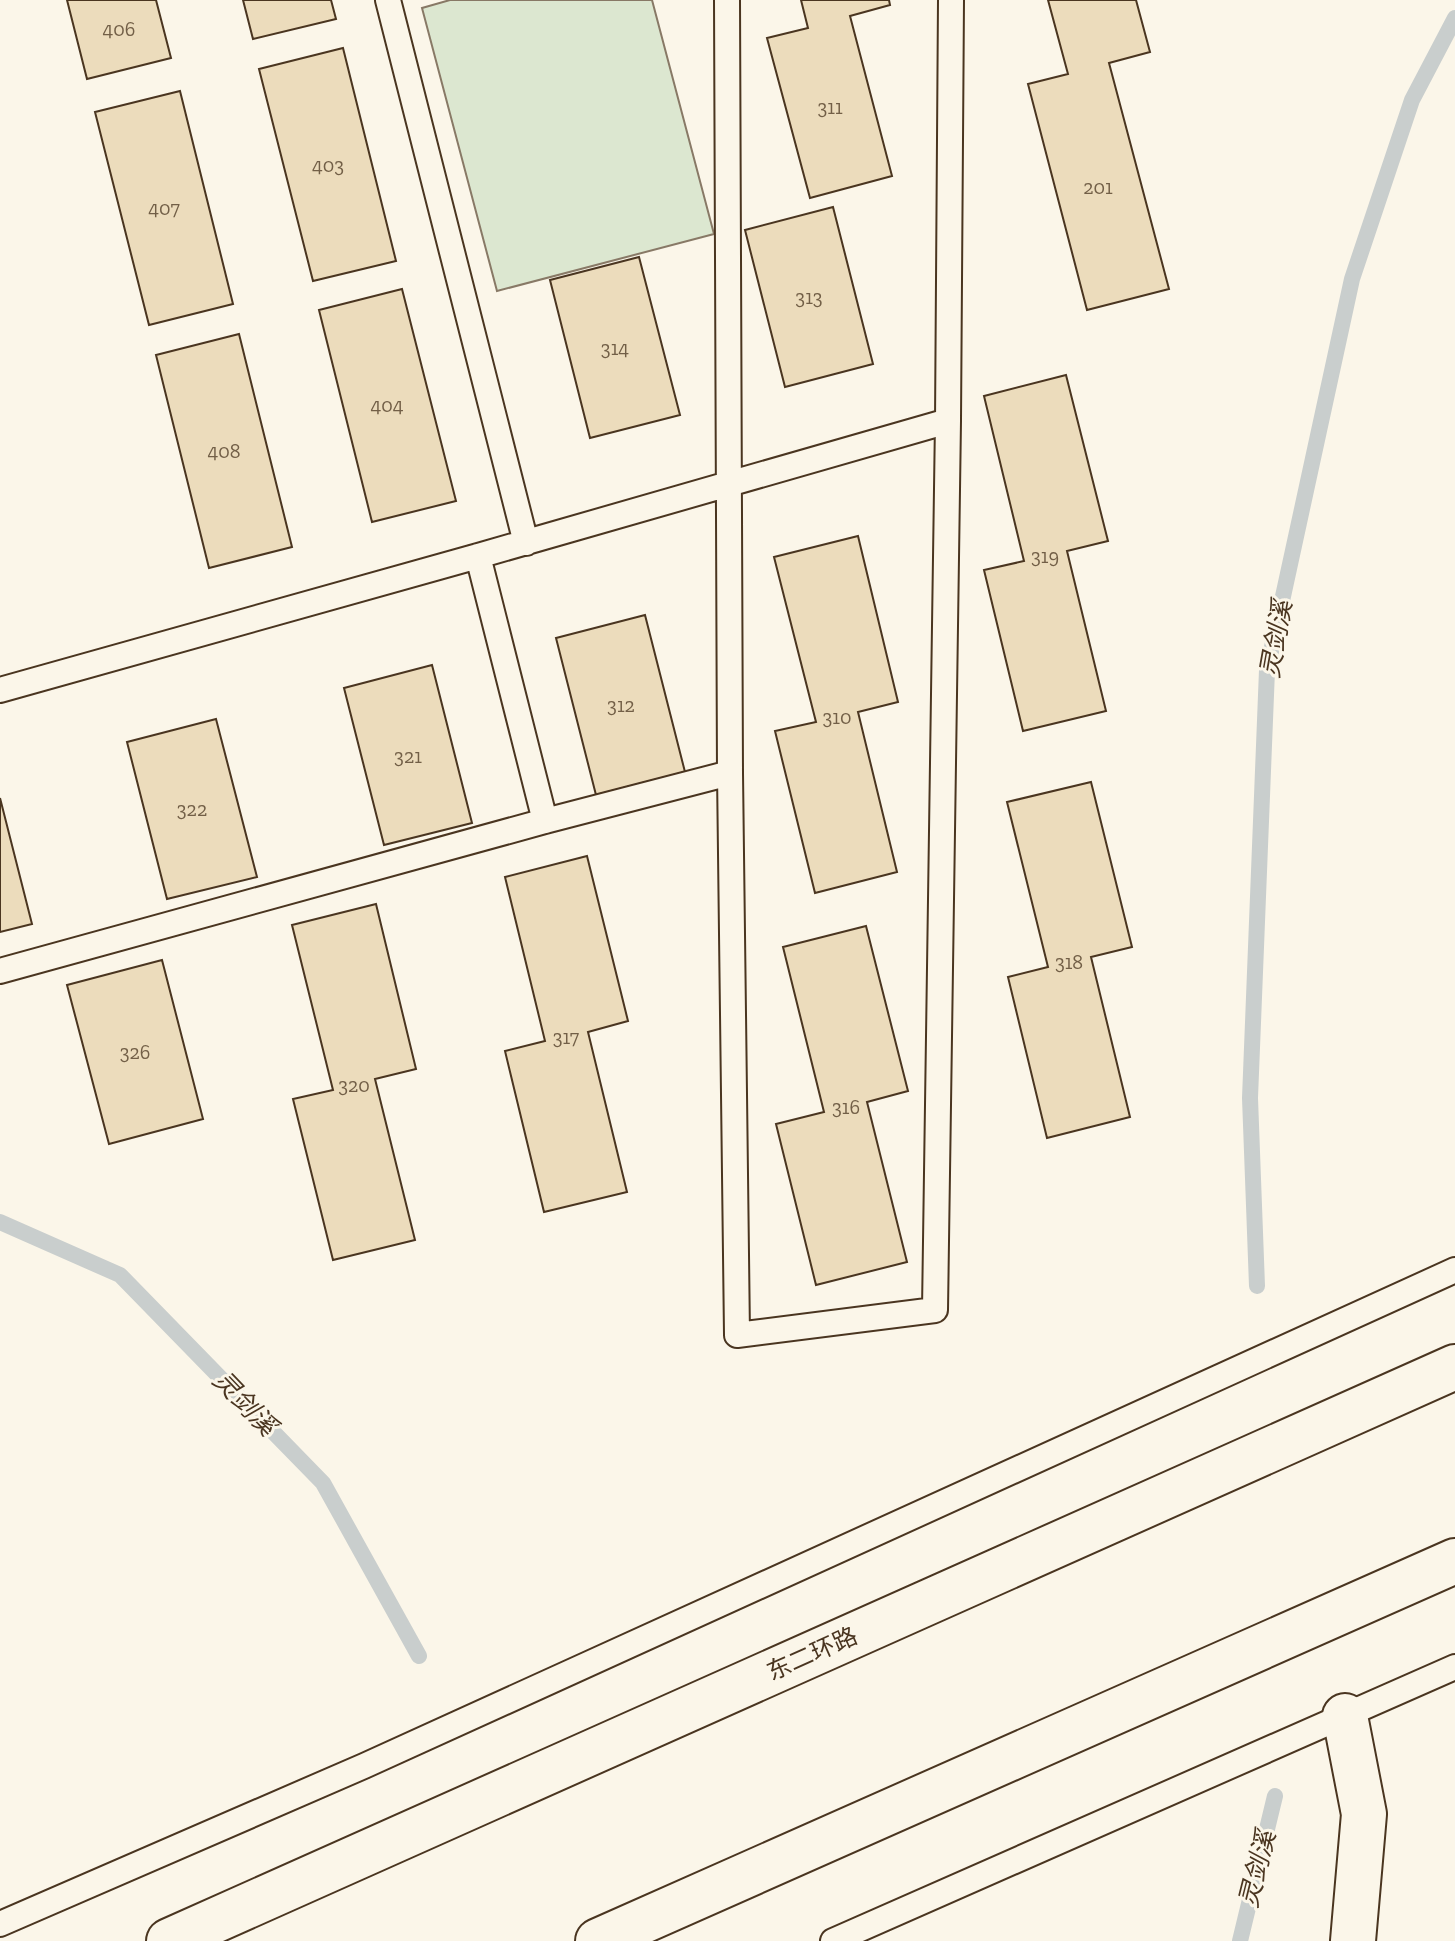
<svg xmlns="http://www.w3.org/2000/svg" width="1455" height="1941" font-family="'Zilla Slab','Noto Sans SC',serif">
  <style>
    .green { fill: #dce7d0; stroke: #887966; stroke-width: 2 }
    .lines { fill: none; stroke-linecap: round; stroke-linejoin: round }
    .stream { stroke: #c9cecd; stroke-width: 16 }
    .building { fill: #ecdcbc; stroke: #4a3520; stroke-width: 2 }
    .lane-casing { stroke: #4a3520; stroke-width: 28 }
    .street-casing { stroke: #4a3520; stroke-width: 48 }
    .primary-casing { stroke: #4a3520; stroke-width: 48 }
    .lane { stroke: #fbf6e9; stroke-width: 24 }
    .street { stroke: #fbf6e9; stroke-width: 44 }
    .primary { stroke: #fbf6e9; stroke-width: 44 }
    .labels { text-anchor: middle; stroke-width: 6; stroke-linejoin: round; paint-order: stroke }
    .number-label { font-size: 20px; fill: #725f47 }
    .street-label { font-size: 24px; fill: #4a3520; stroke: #fbf6e9 }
    .water-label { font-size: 26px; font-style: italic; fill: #4a3520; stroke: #fbf6e9 }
  </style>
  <rect width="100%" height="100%" fill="#fbf6e9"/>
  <!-- green -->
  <path class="green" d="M450,0H652L714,234L497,291L422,8Z"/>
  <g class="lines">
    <!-- stream -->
    <path class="stream" d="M0,1222L120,1275L323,1483L419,1656
      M1257,1286L1250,1098L1267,670L1352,279L1412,100L1455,18
      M1240,1941L1275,1796"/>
  </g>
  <!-- building -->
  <path class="building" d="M67,0H156L171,58L87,79Z
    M243,0H331L336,19L253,39Z
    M801,0H889L890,5L850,16L892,176L810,198L767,38L808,28Z
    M1048,0H1136L1150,52L1109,63L1169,289L1087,310L1028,84L1068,74Z
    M343,48L396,261L313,281L259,69Z
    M180,91L233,304L149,325L95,112Z
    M833,207L873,364L785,387L745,230Z
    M639,257L680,415L590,438L550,280Z
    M402,289L456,501L372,522L319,310Z
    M239,334L292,547L209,568L156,355Z
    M1066,375L1108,541L1067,551L1106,711L1023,731L984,570L1024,561L984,396Z
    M858,536L898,702L858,712L897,872L815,893L775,731L816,722L774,557Z
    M645,615L685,772L596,795L556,638Z
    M432,665L472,823L384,845L344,688Z
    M216,719L257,877L167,899L127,742Z
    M1091,782L1132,947L1091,957L1130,1117L1047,1138L1008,977L1048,967L1007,802Z
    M0,798L32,924L0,932Z
    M587,856L628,1021L588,1032L627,1192L544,1212L505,1051L545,1041L505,877Z
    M376,904L416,1069L375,1079L415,1240L333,1260L293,1099L333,1090L292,925Z
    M866,926L908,1091L867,1102L907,1262L816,1285L776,1124L824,1112L783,947Z
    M162,960L203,1119L109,1144L67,985Z"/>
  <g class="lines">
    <!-- lane casing -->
    <g class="lane-casing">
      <path id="lane" d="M388,0L526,543
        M727,0L730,773L737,1335L935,1310L948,421L951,0
        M478,556L545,821
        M0,690L478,556L948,421
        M0,971L545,821L730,773
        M0,1924L364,1766L1455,1270
        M833,1941L1455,1667"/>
    </g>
    <!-- street casing -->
    <g class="street-casing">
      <path id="street" d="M1345,1716L1364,1814L1353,1941"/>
    </g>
    <!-- primary casing -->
    <g class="primary-casing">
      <path id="primary" d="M169,1941L1455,1367
        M598,1941L1455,1561"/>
    </g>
    <!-- lane -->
    <use href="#lane" class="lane"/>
    <!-- street -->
    <use href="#street" class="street"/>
    <!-- primary -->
    <use href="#primary" class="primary"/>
  </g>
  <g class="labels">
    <!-- number labels -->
    <g class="number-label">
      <text x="119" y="36">406</text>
      <text x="830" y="114">311</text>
      <text x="328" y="172">403</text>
      <text x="1098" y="194">201</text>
      <text x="164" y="215">407</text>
      <text x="809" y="304">313</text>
      <text x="615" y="355">314</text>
      <text x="387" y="412">404</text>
      <text x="224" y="458">408</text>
      <text x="1045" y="563">319</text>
      <text x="621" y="712">312</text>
      <text x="837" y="724">310</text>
      <text x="408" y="763">321</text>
      <text x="192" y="816">322</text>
      <text x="1069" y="969">318</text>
      <text x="566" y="1044">317</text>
      <text x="135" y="1059">326</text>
      <text x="354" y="1092">320</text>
      <text x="846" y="1114">316</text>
    </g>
    <!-- street labels -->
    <g class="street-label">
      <text transform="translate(812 1654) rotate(-24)" y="8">东二环路</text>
    </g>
    <!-- water labels -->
    <g class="water-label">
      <text transform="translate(1276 639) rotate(-80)" y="9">灵剑溪</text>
      <text transform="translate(245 1403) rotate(46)" y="9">灵剑溪</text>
      <text transform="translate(1257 1869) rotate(-76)" y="9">灵剑溪</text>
    </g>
  </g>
</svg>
